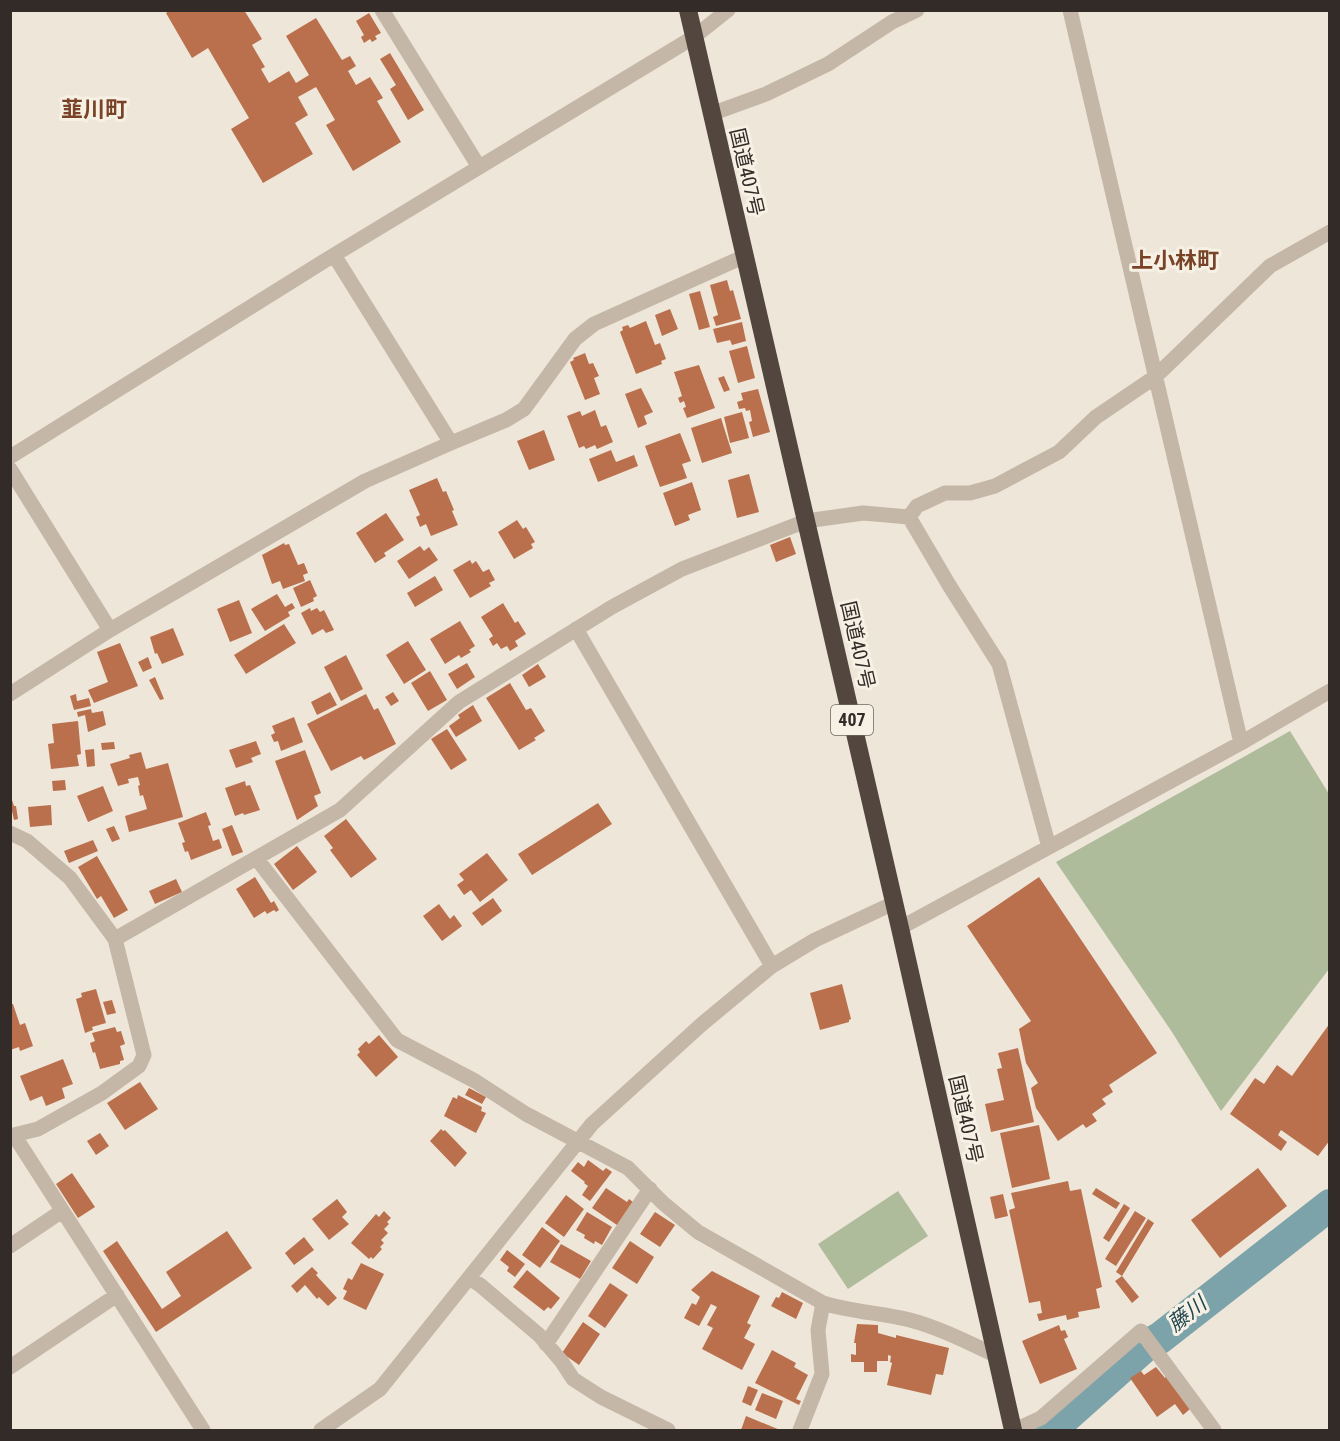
<svg xmlns="http://www.w3.org/2000/svg" width="1340" height="1441" font-family="'Roboto Condensed','Noto Sans JP',sans-serif">
  <style>
    .pitch { fill: #aebc9b }
    .lines { fill: none; stroke-linecap: round; stroke-linejoin: round }
    .river { stroke: #7ba3a9; stroke-width: 32 }
    .building { fill: #ba704c }
    .minor { stroke: #c5b7a7; stroke-width: 15 }
    .highway { stroke: #53463e; stroke-width: 18 }
    .labels { text-anchor: middle; stroke-width: 6; stroke-linejoin: round; paint-order: stroke }
    .shield { fill: #f7f0e5; stroke: #6d6660; stroke-width: 1.5 }
    .shield-label { font-size: 18px; font-weight: bold; fill: #322b27 }
    .street-label { font-size: 20px; fill: #322b27; stroke: #f7f0e5 }
    .water-label { font-size: 21px; font-style: italic; fill: #204850; stroke: #f7f0e5 }
    .quarter-label { font-size: 22px; font-weight: bold; fill: #7a4227; stroke: #f7f0e5 }
  </style>
  <rect width="100%" height="100%" fill="#eee6d9"/>
  <!-- pitch -->
  <path class="pitch" d="M1290,731L1329,794V969L1221,1111L1172,1032L1056,862Z
    M898,1191L928,1236L848,1289L818,1244Z"/>
  <g class="lines">
    <!-- river -->
    <path class="river" d="M1051,1430L1144,1347L1160,1338L1330,1205"/>
  </g>
  <!-- building -->
  <path class="building" d="M170,10H244L262,39L252,45L265,67L261,69L269,83L289,71L296,83L309,75L286,36L316,18L342,60L350,56L356,66L348,71L356,85L370,77L383,98L377,101L401,142L353,171L326,125L335,120L316,87L298,97L308,115L295,123L313,154L263,183L231,129L249,118L208,48L192,58L166,13Z
    M369,13L381,33L375,36L377,39L372,42L370,39L364,43L361,37L364,35L356,21Z
    M390,53L424,110L408,120L390,89L396,85L380,59Z
    M727,280L730,291L733,290L741,319L716,326L713,317L718,315L710,285Z
    M700,291L710,327L699,330L689,294Z
    M670,309L678,329L662,336L655,315Z
    M646,321L655,345L660,343L666,359L661,361L662,364L636,374L620,332L623,330L622,327L628,325L630,328Z
    M742,322L746,341L732,345L730,340L717,343L713,329Z
    M747,346L755,378L738,383L729,351Z
    M585,353L589,364L593,363L599,376L594,378L600,394L585,400L570,362L574,360L573,358Z
    M699,365L715,408L687,418L683,408L686,407L684,401L680,403L678,398L682,396L674,372Z
    M724,376L730,390L724,392L718,378Z
    M641,388L653,412L644,416L647,424L638,428L625,394Z
    M758,389L770,432L753,437L749,422L752,421L750,410L746,411L745,408L739,409L737,402L743,400L741,393Z
    M595,410L601,427L606,425L613,442L597,449L595,445L586,449L584,446L579,448L567,416L580,411L582,416Z
    M742,412L749,438L730,443L724,417Z
    M721,418L732,453L702,463L691,428Z
    M544,430L555,460L529,470L517,441Z
    M680,433L691,461L682,464L687,478L660,487L645,446Z
    M611,450L616,462L634,455L638,466L598,482L589,459Z
    M749,474L759,512L737,518L728,480Z
    M437,478L443,492L446,491L454,510L452,511L458,525L431,536L426,524L420,527L416,517L420,515L409,490Z
    M692,482L701,510L688,515L690,520L675,526L663,493Z
    M386,513L404,540L384,553L386,556L375,563L356,533Z
    M517,520L523,529L526,527L535,542L531,544L533,548L514,559L498,532Z
    M790,537L796,554L776,562L770,545Z
    M284,543L285,545L289,544L298,565L304,563L308,573L303,575L305,581L283,589L280,581L272,584L262,555Z
    M420,546L424,551L429,547L438,560L409,579L397,561Z
    M470,560L472,564L476,561L483,572L489,569L495,580L489,583L491,586L470,598L453,570Z
    M435,576L443,590L415,607L407,593Z
    M310,580L317,596L313,598L314,601L301,607L293,588Z
    M277,594L285,607L292,603L295,608L288,612L290,616L265,631L251,609Z
    M239,600L252,633L230,642L217,609Z
    M503,603L515,623L518,621L526,634L515,641L518,646L510,651L507,646L501,649L497,643L493,646L489,639L493,636L481,617Z
    M310,608L311,611L317,608L320,612L324,610L334,630L326,633L323,629L312,635L301,613Z
    M460,621L475,646L469,650L471,652L461,658L459,655L445,664L430,639Z
    M284,624L296,643L246,674L234,655Z
    M173,628L184,655L162,664L157,653L155,654L150,637Z
    M408,641L426,670L404,684L386,655Z
    M120,643L138,686L94,703L88,690L108,682L97,652Z
    M346,655L363,689L341,701L324,667Z
    M148,657L152,668L143,672L138,662Z
    M467,663L475,677L457,689L448,674Z
    M538,664L546,677L529,687L522,675Z
    M430,671L447,700L428,711L411,683Z
    M155,677L164,699L160,700L149,680Z
    M510,683L526,710L531,708L545,731L534,738L536,740L519,750L486,698Z
    M330,692L337,705L317,715L311,702Z
    M393,692L399,701L391,706L385,697Z
    M76,694L77,701L89,698L91,706L74,710L70,696Z
    M366,694L374,710L378,708L396,744L364,760L361,756L331,771L307,724Z
    M473,705L482,721L456,737L449,726L460,718L458,715Z
    M91,709L92,713L103,711L106,725L88,732L85,715L78,717L77,712Z
    M294,717L303,742L281,751L278,741L274,742L271,735L275,733L272,726Z
    M78,721L81,754L77,755L79,766L51,769L48,744L54,743L52,724Z
    M447,729L467,760L451,770L431,739Z
    M256,741L261,754L251,758L253,762L236,768L229,750Z
    M114,742L115,749L102,750L101,743Z
    M94,749L95,766L87,767L85,750Z
    M305,750L321,793L314,796L318,806L297,820L275,761Z
    M141,752L146,769L168,763L183,817L129,832L125,816L147,809L143,795L140,796L138,786L140,785L138,777L128,779L129,783L118,786L110,764L130,758L129,755Z
    M65,780L66,790L53,791L52,781Z
    M245,781L246,786L250,785L260,810L244,815L243,813L235,816L225,788Z
    M103,786L113,811L88,822L77,796Z
    M10,794L14,806H16L18,819L14,820L12,811H10Z
    M598,803L612,824L532,875L518,854Z
    M51,805L52,825L30,827L28,807Z
    M206,812L211,825L208,826L213,841L219,839L222,848L191,860L188,851L185,852L182,843L185,842L178,823Z
    M346,819L377,859L351,878L330,850L333,848L324,836Z
    M232,825L243,852L232,856L222,829Z
    M114,826L120,839L112,842L106,829Z
    M93,840L98,851L69,863L64,851Z
    M297,846L317,872L293,890L274,864Z
    M487,853L508,880L480,902L471,890L464,895L457,885L464,880L459,874Z
    M97,856L128,910L114,918L101,896L97,899L78,867Z
    M255,877L271,903L274,901L279,910L276,912L274,910L267,914L265,911L254,918L236,889Z
    M1039,877L1157,1053L1109,1085L1113,1092L1102,1099L1106,1104L1092,1114L1097,1121L1086,1128L1083,1124L1058,1141L1036,1108L1031,1088L1038,1083L1026,1063L1019,1029L1031,1021L967,926Z
    M176,879L182,892L155,904L149,891Z
    M493,898L502,911L482,926L472,913Z
    M439,904L450,919L454,915L462,926L442,941L423,916Z
    M842,984L851,1019L849,1020V1022L820,1030L810,993Z
    M96,989L106,1023L92,1027L93,1030L85,1033L76,999L82,997L81,993Z
    M112,1000L116,1013L107,1015L103,1002Z
    M10,1004H13L20,1025L25,1023L33,1046L20,1051L19,1047L10,1050Z
    M1330,1023V1140L1318,1156L1281,1130L1278,1135L1287,1142L1281,1151L1230,1114L1255,1078L1264,1084L1277,1065L1292,1076Z
    M115,1027L117,1032L121,1031L125,1044L120,1046L124,1060L120,1061V1064L100,1069L95,1052L93,1053L90,1043L95,1041L92,1033Z
    M379,1035L398,1057L376,1077L357,1055L360,1052L358,1049L366,1041L369,1044Z
    M1018,1048L1034,1122L991,1132L985,1104L1004,1100L997,1069L1002,1068L998,1053Z
    M63,1059L73,1084L62,1088L65,1098L46,1106L42,1096L30,1101L20,1076Z
    M140,1082L158,1109L125,1130L107,1103Z
    M469,1088L486,1097L482,1104L465,1095Z
    M458,1095L482,1107L481,1111L486,1113L476,1133L444,1116L453,1097L457,1099Z
    M1039,1125L1050,1179L1012,1188L1000,1133Z
    M441,1129L443,1131L445,1130L467,1153L455,1167L430,1141Z
    M100,1133L109,1146L96,1155L87,1141Z
    M588,1160L603,1171L606,1168L612,1172L590,1201L582,1195L588,1186L584,1183L585,1182L571,1171L578,1162L584,1167Z
    M1258,1168L1287,1206L1220,1258L1191,1220Z
    M72,1173L95,1207L78,1218L56,1184Z
    M1068,1181L1070,1191L1081,1189L1102,1287L1096,1289L1100,1308L1078,1312L1079,1317L1067,1320L1066,1315L1039,1321L1037,1314L1042,1313L1040,1301L1029,1303L1009,1210L1015,1208L1011,1193Z
    M606,1188L627,1202L629,1199L633,1202L617,1225L592,1208Z
    M1096,1188L1120,1203L1116,1209L1092,1194Z
    M1003,1194L1008,1216L995,1219L990,1197Z
    M566,1195L584,1209L564,1237L545,1223Z
    M337,1199L347,1212L342,1217L349,1224L329,1240L312,1219Z
    M1124,1204L1130,1208L1109,1242L1103,1238Z
    M384,1211L391,1218L387,1222L389,1224L384,1229L388,1233L381,1240L384,1243L380,1247L382,1249L373,1259L371,1257L369,1259L351,1243L376,1214L379,1217Z
    M1135,1211L1146,1218L1116,1266L1105,1259Z
    M587,1212L612,1227L602,1245L595,1241L594,1244L584,1238L585,1235L576,1230Z
    M655,1212L675,1225L660,1247L640,1234Z
    M1148,1219L1154,1223L1122,1276L1116,1272Z
    M542,1227L560,1241L540,1268L522,1255Z
    M227,1231L252,1268L156,1332L103,1251L117,1241L162,1309L181,1296L166,1272Z
    M304,1237L314,1250L294,1265L285,1253Z
    M630,1241L654,1257L637,1284L612,1268Z
    M561,1244L591,1261L580,1279L550,1262Z
    M507,1250L525,1264L515,1277L507,1271L509,1267L500,1260Z
    M361,1263L384,1274L366,1310L343,1299L347,1291L343,1289L348,1278L352,1280Z
    M312,1267L318,1273L316,1275L337,1298L328,1306L319,1297L317,1299L305,1285L297,1293L291,1286Z
    M527,1270L560,1298L551,1309L548,1307L544,1311L513,1287Z
    M712,1271L760,1296L747,1323L751,1325L744,1338L755,1344L742,1370L702,1349L713,1328L707,1325L717,1307L711,1304L699,1326L684,1318L692,1303L696,1305L700,1297L691,1290Z
    M1122,1276L1139,1297L1132,1303L1115,1281Z
    M610,1283L628,1295L605,1328L588,1316Z
    M782,1292L803,1303L796,1319L771,1306L776,1297L779,1298Z
    M583,1322L600,1334L579,1365L562,1353Z
    M857,1324L878,1325V1333L896,1338V1335L949,1348L943,1375L936,1374L931,1395L887,1385L892,1363L890,1362L891,1356L888,1355V1361H877V1372H864V1362H851V1354L856,1355V1343H854Z
    M1059,1325L1061,1331L1065,1330L1068,1337L1064,1339L1077,1369L1040,1384L1022,1341Z
    M772,1350L796,1363L794,1367L808,1375L796,1399L801,1401L799,1405L755,1383Z
    M1156,1367L1165,1378L1166,1376L1190,1409L1183,1415L1175,1404L1157,1417L1130,1378L1141,1371L1144,1375Z
    M748,1386L758,1390L751,1406L742,1402Z
    M762,1393L783,1401L776,1419L755,1410Z
    M746,1416L780,1430H741Z"/>
  <g class="lines">
    <!-- minor -->
    <path class="minor" d="M382,10L479,167
      M1070,10L1241,743
      M711,114L766,94L828,64L892,22L917,10
      M334,255L451,443
      M10,457L334,255L694,37L728,10
      M10,469L110,630
      M909,517L949,585L999,664L1049,847
      M576,629L772,966
      M10,694L110,630L365,481L451,443L506,420L524,409L575,339L594,324L743,257
      M10,833L27,841L70,878L115,939L144,1055L139,1066L102,1093L38,1129L10,1136
      M257,859L397,1040L475,1081L526,1114L628,1168L663,1203L698,1232L823,1303C852,1312 881,1313 910,1320C940,1328 969,1343 997,1356
      M900,928L1241,743L1330,691
      M115,939L340,810L459,702L612,607L682,569L806,521L863,513L909,517L917,506L945,493H970L995,486L1059,452L1096,417L1155,377L1270,266L1330,232
      M14,1135L203,1430
      M10,1246L62,1211
      M469,1278L480,1285L539,1335L562,1362L573,1379L601,1397L668,1430
      M546,1344L650,1189
      M10,1367L117,1295
      M321,1430L380,1389L592,1124L702,1024L772,966L815,940L894,903
      M800,1430L822,1374L818,1330L823,1303
      M1015,1430L1041,1418L1141,1331L1214,1430"/>
    <!-- highway -->
    <path class="highway" d="M688,10L900,928L1013,1430"/>
  </g>
  <g class="labels">
    <!-- shield labels -->
    <rect class="shield" x="831" y="705" width="42" height="30" rx="4.5"/>
    <g class="shield-label">
      <text x="852" y="726">407</text>
    </g>
    <!-- street labels -->
    <g class="street-label">
      <text transform="translate(747 172) rotate(77)" y="7">国道407号</text>
      <text transform="translate(858 645) rotate(77)" y="7">国道407号</text>
      <text transform="translate(966 1119) rotate(77)" y="7">国道407号</text>
    </g>
    <!-- water labels -->
    <g class="water-label">
      <text transform="translate(1187 1314) rotate(-38)" y="7">藤川</text>
    </g>
    <!-- quarter labels -->
    <g class="quarter-label">
      <text x="94" y="117">韮川町</text>
      <text x="1175" y="268">上小林町</text>
    </g>
  </g>
  <!-- border -->
  <rect width="1340" height="1441" fill="none" stroke="#322b27" stroke-width="24"/>
</svg>
